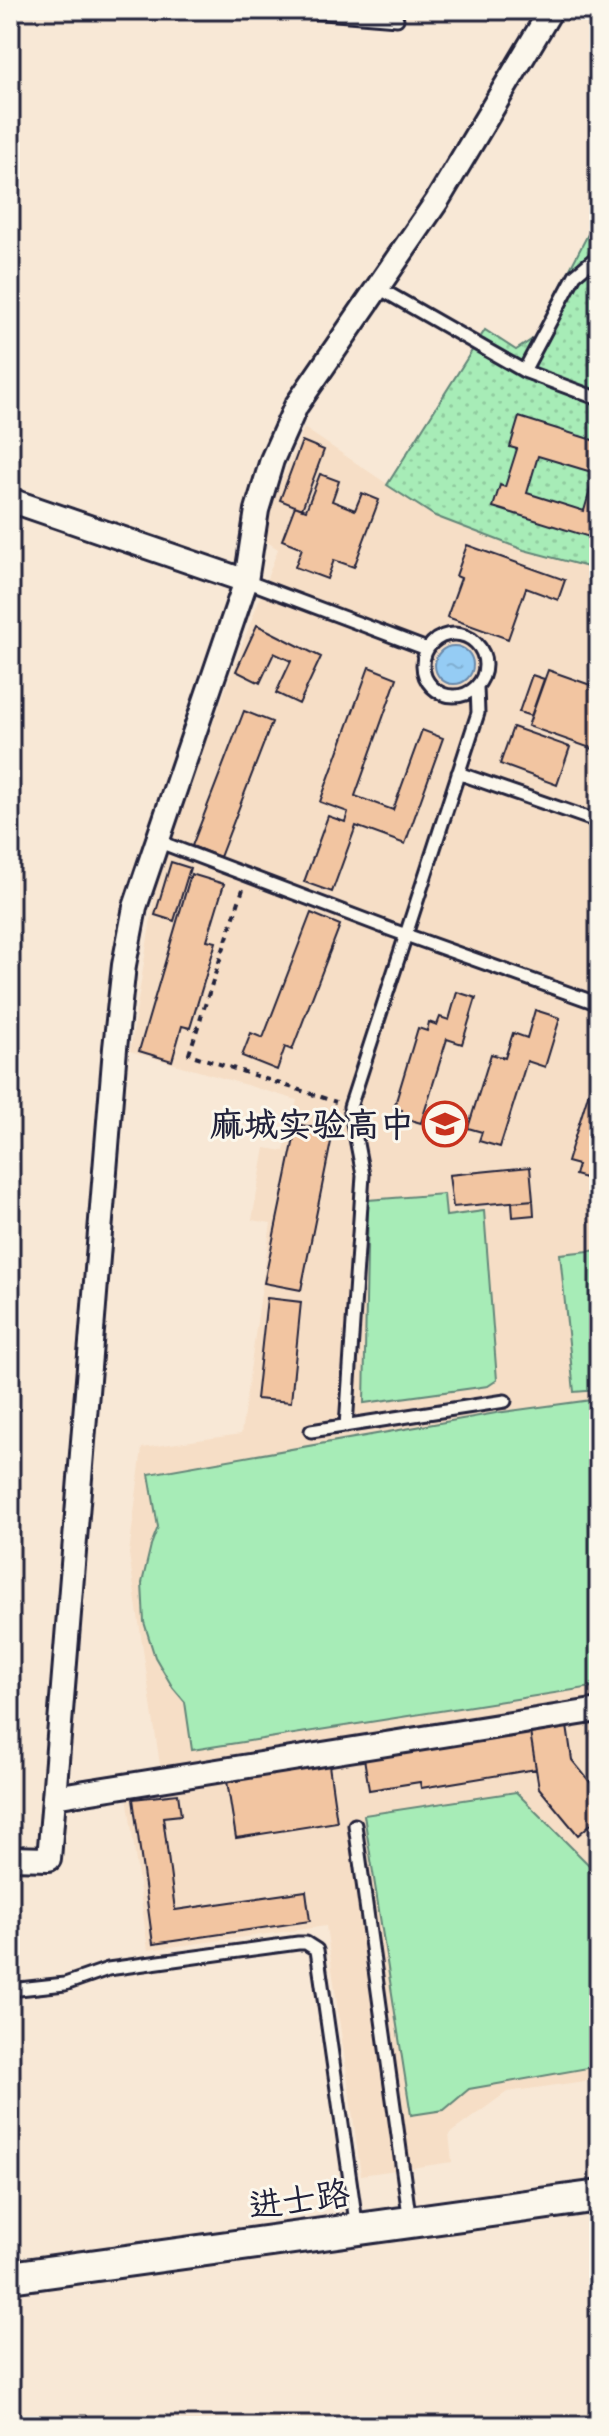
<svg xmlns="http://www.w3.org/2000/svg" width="609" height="2436" font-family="Caveat,'LXGW WenKai TC',sans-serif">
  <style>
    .built { fill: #f6dec6 }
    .grass { fill: #a7ecb7; stroke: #648779; stroke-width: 2 }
    .park { fill: url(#park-dots); stroke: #648779; stroke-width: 2 }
    .water { fill: url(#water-ripples); stroke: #6788aa; stroke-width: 2 }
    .building { fill: #f2c5a1; stroke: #22223b; stroke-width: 2; fill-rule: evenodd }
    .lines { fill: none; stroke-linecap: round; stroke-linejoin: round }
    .lane-casing { stroke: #22223b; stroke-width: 17 }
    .street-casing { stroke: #22223b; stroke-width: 28 }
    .secondary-casing { stroke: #22223b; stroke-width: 36 }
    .path { stroke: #22223b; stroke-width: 4; stroke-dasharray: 6 6; stroke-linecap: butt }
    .lane { stroke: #fbf7ec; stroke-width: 11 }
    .street { stroke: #fbf7ec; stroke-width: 22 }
    .secondary { stroke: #fbf7ec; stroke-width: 30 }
    .labels { text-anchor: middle; stroke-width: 6; stroke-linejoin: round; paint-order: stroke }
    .poi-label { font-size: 34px; font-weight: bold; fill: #22223b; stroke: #fbf7ec; text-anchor: end }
    .street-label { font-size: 34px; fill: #22223b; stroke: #fbf7ec }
  </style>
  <defs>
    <pattern id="park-dots" width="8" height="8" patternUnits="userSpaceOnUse" patternTransform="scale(2)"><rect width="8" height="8" fill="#a7ecb7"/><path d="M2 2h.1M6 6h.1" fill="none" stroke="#8fca9e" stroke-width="1.8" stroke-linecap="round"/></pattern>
    <pattern id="water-ripples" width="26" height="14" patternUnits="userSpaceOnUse" patternTransform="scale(2)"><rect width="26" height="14" fill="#95ccf4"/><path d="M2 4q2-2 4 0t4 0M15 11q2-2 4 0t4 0" fill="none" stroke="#80afd2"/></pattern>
  </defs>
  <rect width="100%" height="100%" fill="#f8e8d6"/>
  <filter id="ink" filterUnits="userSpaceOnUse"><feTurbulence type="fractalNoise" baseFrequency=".0125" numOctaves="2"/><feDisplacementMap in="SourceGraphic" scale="16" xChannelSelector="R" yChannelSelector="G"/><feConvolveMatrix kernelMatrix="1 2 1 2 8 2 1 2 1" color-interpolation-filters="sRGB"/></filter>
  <g filter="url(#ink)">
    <!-- built -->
    <path class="built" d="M304,428L435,516L524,550L599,570V1702L161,1772L129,1554L142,1448L241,1434L271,1223L252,1220L265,1148L284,1151L297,1100L130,1051L159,868L278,549L258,536Z
      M599,1715V1751L589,1761L599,1773V1825L586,1836L599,1853V2079L507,2092L449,2134L452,2162L361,2175L326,1926L148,1950L127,1795Z"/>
    <!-- grass -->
    <path class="grass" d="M444,1194L446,1216L484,1211L497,1380L488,1386L364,1403L368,1200Z
      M599,1250V1390L574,1392L560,1254Z
      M599,1399V1686L192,1750L185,1702L173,1688L155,1657L144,1622L142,1583L151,1545L158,1527L149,1474L496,1413Z
      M516,1792L599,1875V2066L469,2089L444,2110L411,2115L364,1815Z"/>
    <!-- park -->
    <path class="park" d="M599,213V570L524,550L435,516L387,485L485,330L516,350L534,338Z"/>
    <!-- water -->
    <path class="water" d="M435 665a19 19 0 1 1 38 0a19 19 0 1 1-38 0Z"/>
    <!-- building -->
    <path class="building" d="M519,417L599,442V540L493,507L500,485L505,487L517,449L510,447ZM538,456L595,473L584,511L527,493Z
      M302,441L324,450L302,509L280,500Z
      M320,474L339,481L332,501L355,510L362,493L379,500L354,567L334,560L327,579L295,567L302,548L282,540L295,506L306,510Z
      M467,545L565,580L558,600L526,588L508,639L447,617L461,578L456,576Z
      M257,625L321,657L299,704L276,693L291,661L274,653L260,683L236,671Z
      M369,667L397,678L355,796L393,810L422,730L443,738L405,844L356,826L332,892L304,882L328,816L345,822L348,812L320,802Z
      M548,670L599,688V742L596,750L528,726Z
      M532,675L544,679L531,716L519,712Z
      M244,711L272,722L220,857L192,846Z
      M513,727L570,747L557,785L500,764Z
      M171,862L190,868L174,921L155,915Z
      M191,874L224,884L207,940L216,942L190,1028L182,1026L172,1061L139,1051Z
      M311,913L340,925L292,1050L285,1047L277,1070L242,1056L251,1033L263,1038Z
      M457,992L476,998L462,1044L447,1039L421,1123L400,1117L402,1110L394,1108L418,1028L427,1031L429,1022L437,1025L440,1017L449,1020Z
      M535,1010L560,1018L545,1067L527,1061L500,1147L479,1141L482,1132L468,1128L491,1054L505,1058L513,1033L527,1038Z
      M591,1085L599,1088V1182L575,1175L578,1165L567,1162Z
      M297,1124L333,1132L301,1290L264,1283Z
      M530,1167L533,1200L453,1207L449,1175Z
      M533,1200L534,1215L513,1217L512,1202Z
      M267,1298L301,1302L291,1402L256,1399Z
      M567,1726L572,1760L599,1793V1817L578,1835L539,1788L530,1732Z
      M530,1732L536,1769L421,1788L420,1782L369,1790L364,1758Z
      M329,1765L337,1822L236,1838L227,1781Z
      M178,1794L181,1815L163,1817L175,1910L306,1891L310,1921L153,1944L133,1799Z"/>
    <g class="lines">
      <!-- lane casing -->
      <g class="lane-casing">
        <path id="lane" d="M287,10L397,19
          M377,287L524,371L599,399
          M524,371L575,275L599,255
          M246,581L427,649
          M423 665a31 31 0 1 1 62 0a31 31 0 1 1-62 0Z
          M458,773L599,822
          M157,841L392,930L599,1004
          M346,1426L363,1175L350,1107L478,713L477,687
          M311,1431L505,1401
          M355,1825L410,2222
          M10,1990L65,1984L108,1969L298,1943H306L317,1950L357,2229"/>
      </g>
      <!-- street casing -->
      <g class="street-casing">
        <path id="street" d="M10,500L246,581
          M54,1797L599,1710
          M10,1858L49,1859L115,1048L124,965L135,907L246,581L257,510L272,460L296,406L437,201L551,10"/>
      </g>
      <!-- secondary casing -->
      <g class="secondary-casing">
        <path id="secondary" d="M10,2277L599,2196"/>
      </g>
      <!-- path -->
      <path class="path" d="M243,889L189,1054L336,1102"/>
      <!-- lane -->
      <use href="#lane" class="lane"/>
      <!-- street -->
      <use href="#street" class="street"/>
      <!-- secondary -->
      <use href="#secondary" class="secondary"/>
    </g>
  </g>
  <!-- icons -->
  <defs>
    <g id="school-ring" transform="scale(2.3)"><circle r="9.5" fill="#fbf7ec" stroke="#c8321e" stroke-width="1.5"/><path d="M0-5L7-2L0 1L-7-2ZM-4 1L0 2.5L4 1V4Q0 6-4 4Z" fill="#c8321e"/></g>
  </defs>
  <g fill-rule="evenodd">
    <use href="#school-ring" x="445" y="1124"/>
  </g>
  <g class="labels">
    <!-- poi labels -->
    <g class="poi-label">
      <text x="414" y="1136">麻城实验高中</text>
    </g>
    <!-- street labels -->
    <g class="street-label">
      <text transform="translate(299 2199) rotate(-8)" y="12">进士路</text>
    </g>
  </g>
  <!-- margin -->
  <rect width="609" height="2436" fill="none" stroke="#fbf7ec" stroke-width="40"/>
  <rect x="20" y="20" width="569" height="2396" fill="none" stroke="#22223b" stroke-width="3" filter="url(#ink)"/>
</svg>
